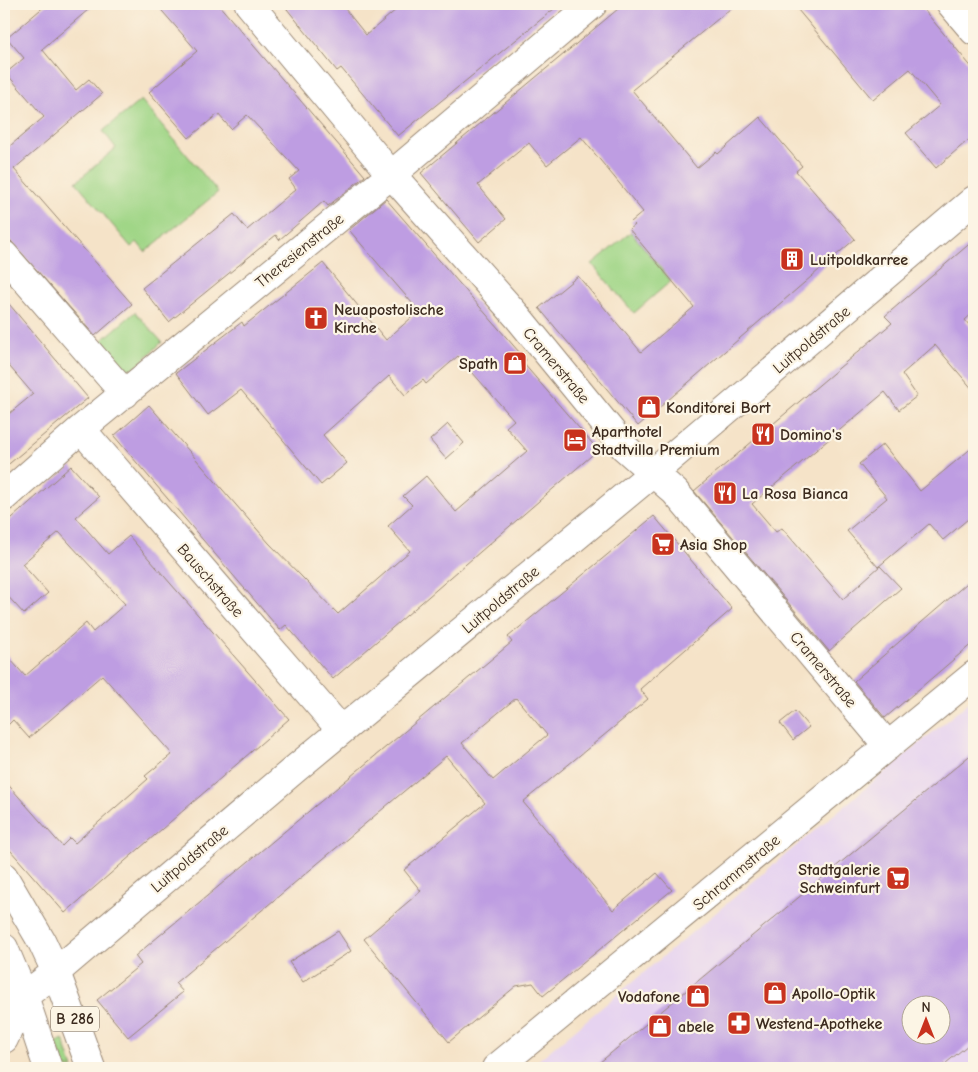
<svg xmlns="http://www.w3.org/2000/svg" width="978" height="1072" font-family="'Comic Neue',sans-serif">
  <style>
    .built { fill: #e6d3f0; fill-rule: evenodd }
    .green { fill: #a0d687; stroke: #6e8052 }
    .building { fill: #be9de2; fill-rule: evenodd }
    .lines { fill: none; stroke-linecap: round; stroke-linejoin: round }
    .minor-casing { stroke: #988673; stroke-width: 30 }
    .major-casing { stroke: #988673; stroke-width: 30 }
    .minor { stroke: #fff; stroke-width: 28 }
    .major { stroke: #fff; stroke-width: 28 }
    .labels { text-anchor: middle; stroke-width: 4.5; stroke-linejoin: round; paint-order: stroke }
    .shield { fill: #fcf5e5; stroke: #75675a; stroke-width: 1 }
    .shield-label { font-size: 15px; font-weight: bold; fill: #3b2a1e }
    .street-label { font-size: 16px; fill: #3b2a1e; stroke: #fcf5e5 }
    .poi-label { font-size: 16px; font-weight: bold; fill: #3b2a1e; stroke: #fcf5e5; text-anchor: start }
  </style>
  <rect width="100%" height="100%" fill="#fcf5e5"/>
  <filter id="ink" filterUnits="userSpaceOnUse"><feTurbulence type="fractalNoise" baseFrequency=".02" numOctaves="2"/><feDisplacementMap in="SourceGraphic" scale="10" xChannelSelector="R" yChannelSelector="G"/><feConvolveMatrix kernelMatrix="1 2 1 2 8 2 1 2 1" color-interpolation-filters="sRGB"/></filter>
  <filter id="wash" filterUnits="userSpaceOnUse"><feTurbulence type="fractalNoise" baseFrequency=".0096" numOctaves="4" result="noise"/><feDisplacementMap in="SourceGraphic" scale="20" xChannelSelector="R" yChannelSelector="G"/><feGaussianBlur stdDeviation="1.12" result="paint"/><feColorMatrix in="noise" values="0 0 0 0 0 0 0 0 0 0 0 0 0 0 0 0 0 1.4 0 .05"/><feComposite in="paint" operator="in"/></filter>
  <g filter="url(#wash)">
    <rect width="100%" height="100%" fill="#f5e3c8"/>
    <!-- built -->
    <path class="built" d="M974,698V1068H529ZM910,1004H940V1034H910Z"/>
    <!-- green -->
    <path class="green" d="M141,100L218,192L145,252L137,242L131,247L76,182L116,148L103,131Z
      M631,232L671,281L634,313L592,264Z
      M135,312L162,342L135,368L126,369L100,342Z
      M63,1039L73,1068H65L56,1043Z"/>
    <g id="blocks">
      <!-- building -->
      <path class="building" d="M47,4H95L42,49L76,90L89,79L102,94L14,169L132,304L95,336L4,233V151L44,117L6,73L24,58L7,38Z
        M156,4H218L365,176L328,206L324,201L279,240L276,235L169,322L142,288L234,214L247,230L296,189L289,179L299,171L247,115L231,129L218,114L189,138L149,92L197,51Z
        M283,4H341L366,35L403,4H560L398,136L341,68L337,71Z
        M624,4H736L632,90L697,168L716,152L718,154L760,117L802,166L796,171L855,239L638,426L539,308L578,276L641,352L694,307L629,229L634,225L631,222L643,212L581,137L547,165L529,143L478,185L506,219L479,242L421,173Z
        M793,4H919L974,70V135L936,168L906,133L940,105L910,69L873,100Z
        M386,199L526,360L523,363L598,450L333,679L286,625L280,630L114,436L149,405L269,543L338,614L410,551L388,526L412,505L403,496L426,476L456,512L527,451L506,427L514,420L458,356L426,384L423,380L405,395L389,376L323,435L347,463L321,485L241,390L208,415L176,373L242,322L244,326L323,263L386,340L419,311L349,230Z
        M974,240V312L965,320L974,331V391L935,345L902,374L917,396L899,410L885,392L752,504L776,532L782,528L843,599L880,566L901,588L829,651L694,491L892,323L885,316Z
        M4,298L88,398L4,468V418L33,394L4,360Z
        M448,424L464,443L446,459L430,440Z
        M883,444L920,491L974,446V514L943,540L929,524L878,567L847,531L887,498L859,464Z
        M71,466L99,497L76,517L108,554L129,536L289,719L65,913L4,843V780L62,846L70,838L75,843L148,779L145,776L172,754L102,675L29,738L13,720L4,729V652L25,676L86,623L93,632L125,604L59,532L22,564L48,593L24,614L4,592V525Z
        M654,516L732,609L640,689L648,699L523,802L613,910L657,873L672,890L543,996L533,983L516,986L449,1042L364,939L421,891L404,870L485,803L446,756L175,983L183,992L128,1037L97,1000L141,964L135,956L512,642L508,637ZM516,698L547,735L493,780L462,743Z
        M974,577V642L885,718L854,681Z
        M795,711L809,727L793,740L780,723Z
        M974,752V1040L940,1068H593ZM910,1004H940V1034H910Z
        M338,931L351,951L303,982L289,962Z"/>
    </g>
  </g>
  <g filter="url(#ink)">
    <use href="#blocks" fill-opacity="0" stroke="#988673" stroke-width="1"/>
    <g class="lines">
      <!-- minor casing -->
      <g class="minor-casing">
        <path id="minor" d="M249,4L383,165L517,316L624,447L675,492L888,746
          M951,4L974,31
          M4,255L125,394
          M81,429L341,730
          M4,497L81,429L391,175L593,4
          M4,1008L24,996L56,972L295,769L654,472L974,200
          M4,1039L24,996
          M496,1068L974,675"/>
      </g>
      <!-- major casing -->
      <g class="major-casing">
        <path id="major" d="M4,877L42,942L56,972L91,1068
          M4,948L24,996L48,1068"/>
      </g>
      <!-- minor -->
      <use href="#minor" class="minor"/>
      <!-- major -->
      <use href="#major" class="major"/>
    </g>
  </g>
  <!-- icons -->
  <defs>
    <g id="building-square" transform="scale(1.25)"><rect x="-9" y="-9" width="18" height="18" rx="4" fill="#c8321e" stroke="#fcf5e5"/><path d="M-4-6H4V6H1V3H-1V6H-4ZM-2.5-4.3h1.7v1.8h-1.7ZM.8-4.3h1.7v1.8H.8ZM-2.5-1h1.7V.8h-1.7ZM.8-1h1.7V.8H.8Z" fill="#fff"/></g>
    <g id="church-square" transform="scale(1.25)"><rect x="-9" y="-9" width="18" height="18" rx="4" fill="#c8321e" stroke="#fcf5e5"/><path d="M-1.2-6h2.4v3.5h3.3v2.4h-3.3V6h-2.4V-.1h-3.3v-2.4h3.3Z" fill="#fff"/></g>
    <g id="shop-square" transform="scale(1.25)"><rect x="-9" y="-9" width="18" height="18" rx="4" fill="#c8321e" stroke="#fcf5e5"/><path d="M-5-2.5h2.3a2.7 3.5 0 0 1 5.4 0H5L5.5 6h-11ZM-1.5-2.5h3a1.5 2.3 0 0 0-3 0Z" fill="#fff"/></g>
    <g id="restaurant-square" transform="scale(1.25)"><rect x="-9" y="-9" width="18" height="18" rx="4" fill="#c8321e" stroke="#fcf5e5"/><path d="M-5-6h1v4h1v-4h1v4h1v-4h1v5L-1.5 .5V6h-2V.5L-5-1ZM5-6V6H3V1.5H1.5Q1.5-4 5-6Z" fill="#fff"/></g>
    <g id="hotel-square" transform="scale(1.25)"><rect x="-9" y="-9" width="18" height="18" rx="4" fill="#c8321e" stroke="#fcf5e5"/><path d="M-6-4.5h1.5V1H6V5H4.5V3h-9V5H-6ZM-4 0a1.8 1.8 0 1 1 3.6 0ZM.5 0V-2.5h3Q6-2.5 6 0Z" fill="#fff"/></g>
    <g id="supermarket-square" transform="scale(1.25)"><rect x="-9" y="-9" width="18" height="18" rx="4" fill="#c8321e" stroke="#fcf5e5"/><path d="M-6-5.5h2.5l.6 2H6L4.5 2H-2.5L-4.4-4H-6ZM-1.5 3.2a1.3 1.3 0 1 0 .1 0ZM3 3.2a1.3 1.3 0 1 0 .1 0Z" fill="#fff"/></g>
    <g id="pharmacy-square" transform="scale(1.25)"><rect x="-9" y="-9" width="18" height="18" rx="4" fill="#c8321e" stroke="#fcf5e5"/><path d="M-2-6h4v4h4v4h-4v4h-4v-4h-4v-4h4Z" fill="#fff"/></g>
  </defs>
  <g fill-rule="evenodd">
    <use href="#building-square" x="792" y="259"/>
    <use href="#church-square" x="316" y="318"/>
    <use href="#shop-square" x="515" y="363"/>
    <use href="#shop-square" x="649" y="407"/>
    <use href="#restaurant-square" x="763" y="434"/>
    <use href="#hotel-square" x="575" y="440"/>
    <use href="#restaurant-square" x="725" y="493"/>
    <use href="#supermarket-square" x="663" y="544"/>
    <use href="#supermarket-square" x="898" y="878"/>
    <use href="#shop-square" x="775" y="993"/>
    <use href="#shop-square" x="698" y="996"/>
    <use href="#pharmacy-square" x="739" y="1023"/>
    <use href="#shop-square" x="660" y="1026"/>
  </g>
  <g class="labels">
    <!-- shield labels -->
    <rect class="shield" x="51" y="1006.5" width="48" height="25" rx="4"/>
    <g class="shield-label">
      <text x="75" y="1024">B 286</text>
    </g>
    <!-- street labels -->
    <g class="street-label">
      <text transform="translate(299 250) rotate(-39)" y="6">Theresienstraße</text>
      <text transform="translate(811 339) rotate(-40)" y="6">Luitpoldstraße</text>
      <text transform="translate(557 365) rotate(50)" y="6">Cramerstraße</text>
      <text transform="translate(211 580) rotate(49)" y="6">Bauschstraße</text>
      <text transform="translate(500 599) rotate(-40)" y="6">Luitpoldstraße</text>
      <text transform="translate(824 669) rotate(50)" y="6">Cramerstraße</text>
      <text transform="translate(189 858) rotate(-40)" y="6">Luitpoldstraße</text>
      <text transform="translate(736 872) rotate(-40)" y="6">Schrammstraße</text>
    </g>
    <!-- poi labels -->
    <g class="poi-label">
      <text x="810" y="265">Luitpoldkarree</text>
      <text x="334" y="315">Neuapostolische<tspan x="334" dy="18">Kirche</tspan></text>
      <text x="498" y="369" text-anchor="end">Spath</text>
      <text x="666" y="413">Konditorei Bort</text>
      <text x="592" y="437">Aparthotel<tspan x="592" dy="18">Stadtvilla Premium</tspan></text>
      <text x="780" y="440">Domino's</text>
      <text x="742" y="499">La Rosa Bianca</text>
      <text x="680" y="550">Asia Shop</text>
      <text x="880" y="875" text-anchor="end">Stadtgalerie<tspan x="880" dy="18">Schweinfurt</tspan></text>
      <text x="792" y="999">Apollo-Optik</text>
      <text x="680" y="1002" text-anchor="end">Vodafone</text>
      <text x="756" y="1029">Westend-Apotheke</text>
      <text x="678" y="1032">abele</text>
    </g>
  </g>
  <!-- margin -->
  <rect width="978" height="1072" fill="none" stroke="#fcf5e5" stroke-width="20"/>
  <!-- north arrow -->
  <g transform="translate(926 1020)"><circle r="24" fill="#fcf5e5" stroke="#afa495"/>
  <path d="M0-4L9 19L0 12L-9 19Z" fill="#c8321e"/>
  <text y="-8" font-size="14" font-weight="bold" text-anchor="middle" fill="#3b2a1e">N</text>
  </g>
</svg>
